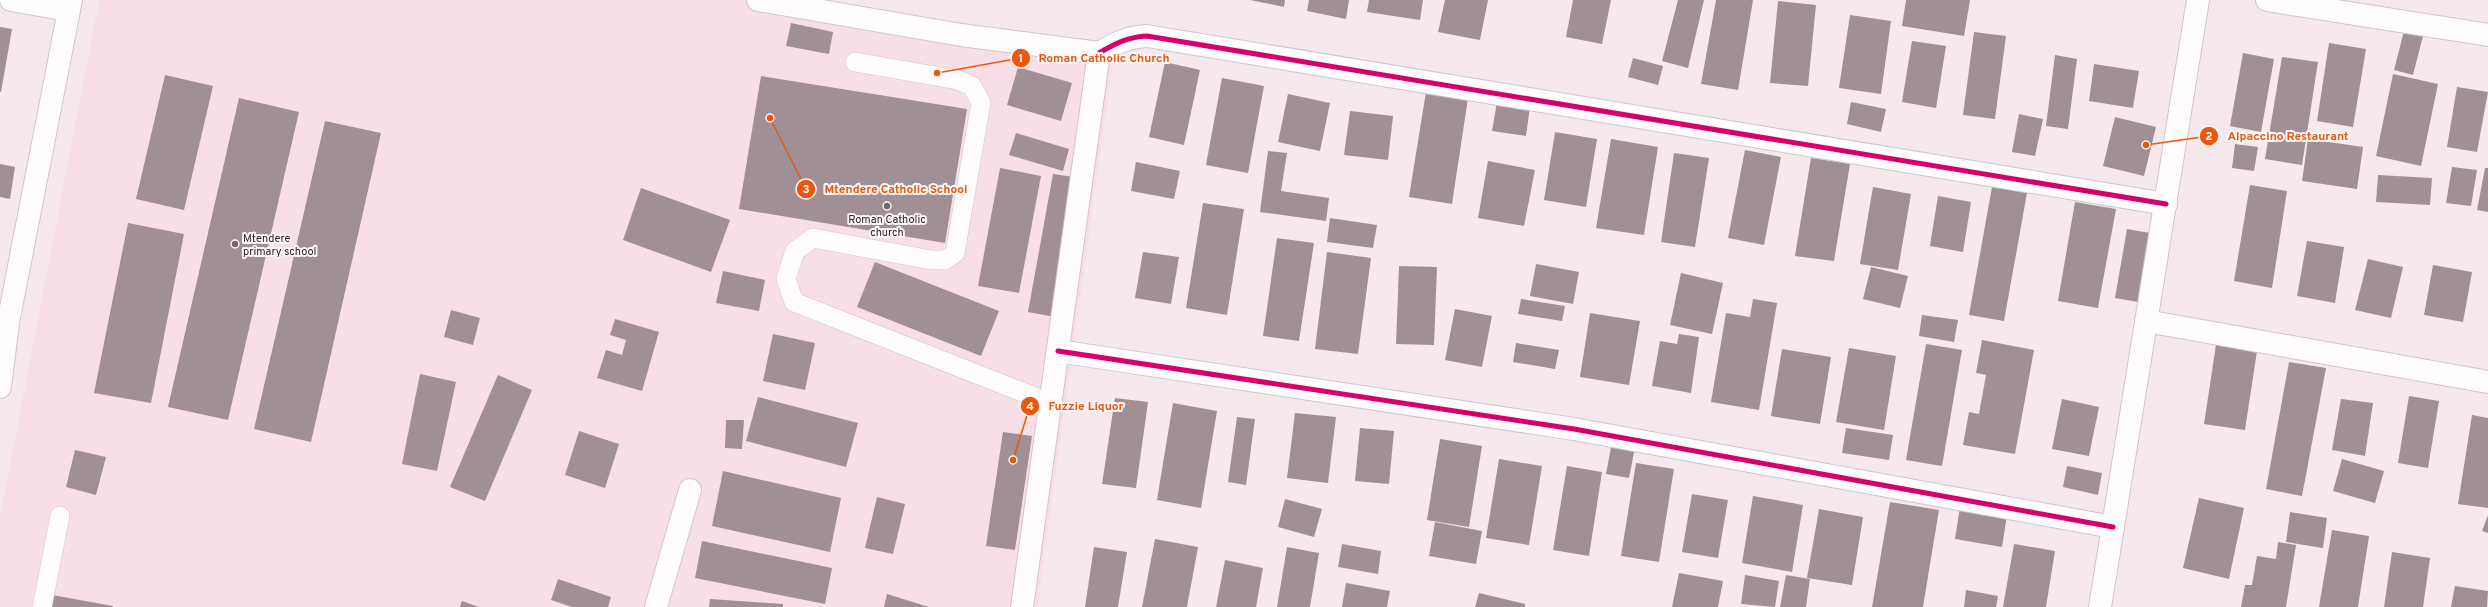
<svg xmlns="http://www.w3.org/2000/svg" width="2488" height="607" font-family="Overpass,sans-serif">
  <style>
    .built { fill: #f8dfe7 }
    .building { fill: #a18f96 }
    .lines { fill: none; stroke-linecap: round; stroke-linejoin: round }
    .lane-casing { stroke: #d1c5c9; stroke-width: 20 }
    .street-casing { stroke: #d1c5c9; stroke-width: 24 }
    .secondary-casing { stroke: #d1c5c9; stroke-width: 24 }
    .lane { stroke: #fefcfc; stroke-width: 19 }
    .street { stroke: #fefcfc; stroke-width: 22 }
    .secondary { stroke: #fefcfc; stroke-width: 22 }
    .cycleway-casing { stroke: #fef6f8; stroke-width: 8 }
    .cycleway { stroke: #d6006c; stroke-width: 5 }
    .poi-dot { fill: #75686c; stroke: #fef6f8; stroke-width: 1.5 }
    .labels { text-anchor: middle; stroke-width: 4; stroke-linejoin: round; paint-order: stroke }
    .poi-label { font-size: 11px; fill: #302327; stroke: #fef6f8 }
    .leader { fill: none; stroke: #e8590c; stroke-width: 1.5 }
    .callout-dot { fill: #e8590c; stroke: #fef6f8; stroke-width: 1.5 }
    .mark-label { font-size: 12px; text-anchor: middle; font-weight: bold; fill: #fff }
    .callout-label { font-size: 12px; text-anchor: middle; font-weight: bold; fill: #e8590c; stroke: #fef6f8; stroke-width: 4; stroke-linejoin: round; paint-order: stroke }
  </style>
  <rect width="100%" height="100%" fill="#f5e9ed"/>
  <!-- built -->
  <path class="built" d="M99,0H821L1113,62L1037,607H0V517Z"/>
  <!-- building -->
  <path class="building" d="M1250,0H1285L1284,7Z
    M1309,0H1349L1346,19L1307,11Z
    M1369,0H1423L1420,20L1367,12Z
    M1445,0H1488L1480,40L1438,32Z
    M1573,0H1611L1602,44L1566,37Z
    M1678,0H1704L1688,68L1662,61Z
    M1716,0H1753L1738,90L1701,84Z
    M1906,0H1970L1964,36L1902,26Z
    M1778,1L1816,5L1808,86L1770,83Z
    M1850,15L1891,21L1881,94L1839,88Z
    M791,23L833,32L829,54L786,46Z
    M0,27L12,29L1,92H0Z
    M2404,31L2423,36L2413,75L2394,70Z
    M1974,32L2006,36L1995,119L1963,115Z
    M1912,41L1946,46L1936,108L1902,102Z
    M2329,43L2366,49L2353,127L2317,121Z
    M2243,53L2274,59L2261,132L2230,126Z
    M2055,55L2077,59L2068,129L2046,126Z
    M2282,57L2318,62L2302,165L2265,159Z
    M1633,58L1663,66L1658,85L1628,77Z
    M1165,62L1200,70L1184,145L1149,137Z
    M2094,64L2139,71L2133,108L2089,101Z
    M1018,67L1072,83L1061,121L1007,105Z
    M2393,74L2438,84L2421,166L2376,156Z
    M165,75L213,86L184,210L136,199Z
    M761,76L967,109L945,243L739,209Z
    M1222,78L1264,86L1248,173L1206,165Z
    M2457,87L2488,92L2477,152L2447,147Z
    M1426,92L1468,98L1452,204L1409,197Z
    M1288,94L1330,103L1320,151L1278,142Z
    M239,98L299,112L228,420L168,407Z
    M1497,102L1530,107L1526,136L1492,131Z
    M1851,102L1886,109L1881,132L1847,124Z
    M1350,111L1393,116L1388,160L1344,155Z
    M2019,114L2043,119L2035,156L2012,152Z
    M2115,117L2156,127L2144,176L2103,166Z
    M325,121L381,133L311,442L254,429Z
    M1555,132L1597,139L1586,207L1544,200Z
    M1016,133L1069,149L1063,171L1009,155Z
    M1611,139L1658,147L1644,235L1596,228Z
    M2308,139L2363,147L2357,189L2302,181Z
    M2235,144L2258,147L2254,171L2232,168Z
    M1745,150L1781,157L1764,245L1728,238Z
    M1268,151L1287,153L1281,191L1329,198L1326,221L1260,212Z
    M1674,153L1709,158L1695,247L1661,242Z
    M1811,158L1850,164L1834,261L1795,256Z
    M1488,161L1535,170L1524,226L1478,218Z
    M1136,162L1180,171L1174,199L1131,191Z
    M0,164L15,167L10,199L0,197Z
    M2452,167L2477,170L2471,206L2446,203Z
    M1000,168L1041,176L1019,293L978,286Z
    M2485,168H2488V212L2477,210Z
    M1053,174L1081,178L1055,317L1028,312Z
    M2378,175L2432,178L2430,205L2376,202Z
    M1994,176L2029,182L2004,321L1969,315Z
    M2250,185L2287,191L2272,288L2234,281Z
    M1873,187L1911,194L1898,270L1860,264Z
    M641,188L730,220L711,272L623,240Z
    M1938,196L1971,202L1963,252L1930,246Z
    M2075,202L2116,209L2098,308L2058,301Z
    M1203,203L1244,209L1227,315L1186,308Z
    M1330,218L1377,225L1373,248L1327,242Z
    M128,223L184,234L151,403L94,393Z
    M2127,229L2156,234L2144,303L2115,298Z
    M1277,238L1314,243L1299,341L1263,336Z
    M2307,241L2344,247L2335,303L2297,296Z
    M1143,252L1179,257L1171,304L1135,298Z
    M1327,252L1371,258L1358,354L1315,349Z
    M2368,259L2403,267L2391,318L2355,310Z
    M875,262L999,311L981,356L857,307Z
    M1536,264L1579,272L1573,304L1530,296Z
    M2433,265L2472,272L2463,322L2424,315Z
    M1399,266L1437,267L1434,345L1396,344Z
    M1871,267L1908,276L1900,308L1863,299Z
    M723,271L765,280L759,311L716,303Z
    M1681,273L1723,283L1712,334L1670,325Z
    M1521,299L1565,306L1562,321L1518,314Z
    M1753,299L1777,303L1759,410L1711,402L1726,313L1750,317Z
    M1455,309L1492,316L1482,367L1445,360Z
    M451,310L480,318L473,345L444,337Z
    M1590,313L1640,321L1629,385L1580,377Z
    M1922,315L1958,320L1954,342L1919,336Z
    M615,319L659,332L642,391L597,378L606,350L622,355L626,340L610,335Z
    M773,334L815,343L805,390L763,381Z
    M1679,334L1699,337L1691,393L1652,386L1660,341L1677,344Z
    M1982,340L2034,350L2015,454L1963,445L1969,412L1979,414L1986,375L1976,373Z
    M1516,343L1559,350L1555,369L1513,362Z
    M1926,344L1962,350L1942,466L1906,460Z
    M2216,345L2257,351L2245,430L2204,424Z
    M1849,348L1896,356L1884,430L1836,422Z
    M1782,349L1831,357L1820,424L1771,416Z
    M2289,362L2326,368L2302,496L2266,489Z
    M420,374L456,382L437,471L402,464Z
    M498,375L532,390L485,501L450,487Z
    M2409,396L2439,401L2428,468L2398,463Z
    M758,397L858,423L846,467L746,441Z
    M1115,398L1148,402L1136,488L1102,484Z
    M2062,399L2099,407L2089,456L2052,449Z
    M2341,399L2373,403L2365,456L2332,450Z
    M1173,403L1217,411L1201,508L1157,500Z
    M1295,413L1336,417L1328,483L1287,478Z
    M2472,415L2488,418V508L2458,504Z
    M1237,417L1255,419L1246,485L1228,482Z
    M726,420H744L742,449L725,448Z
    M1360,428L1394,431L1389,484L1355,481Z
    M1846,428L1893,435L1889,460L1842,453Z
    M579,431L619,444L605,488L565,475Z
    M1003,432L1032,436L1015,550L986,546Z
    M1440,439L1482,446L1469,527L1427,520Z
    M1612,442L1635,447L1629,478L1606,474Z
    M75,450L106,457L96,495L66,487Z
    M1499,459L1542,466L1529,545L1486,538Z
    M2342,459L2384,471L2375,503L2333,491Z
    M1636,463L1674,469L1659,562L1621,556Z
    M1567,466L1602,472L1589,556L1553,550Z
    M2067,466L2102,473L2098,495L2063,487Z
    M723,471L841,498L830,552L712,526Z
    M1692,494L1728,500L1718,558L1682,552Z
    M1753,496L1803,505L1792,572L1742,563Z
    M877,497L905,504L893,554L865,548Z
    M2199,498L2244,508L2229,579L2183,568Z
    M1285,499L1322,509L1314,537L1278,527Z
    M1890,502L1939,510L1923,607H1872Z
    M1960,507L2007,515L2002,547L1955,539Z
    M1819,509L1863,517L1852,585L1807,578Z
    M2290,512L2327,518L2323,548L2286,542Z
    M2488,515V533L2482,531Z
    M1435,522L1482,531L1476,564L1429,556Z
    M2332,530L2369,536L2358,607H2319Z
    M1155,539L1198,547L1187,607H1142Z
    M702,541L832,568L825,604L695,578Z
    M2278,542L2296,545L2286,607H2241L2245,585H2252L2257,556L2276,559Z
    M1342,544L1381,551L1378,574L1338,567Z
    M2014,544L2055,551L2046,607H2003Z
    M1094,547L1127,552L1118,607H1085Z
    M1287,547L1319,553L1310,607H1277Z
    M2392,552L2430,558L2423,607H2384Z
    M1225,560L1263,568L1256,607H1216Z
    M1679,573L1723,581L1718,607H1672Z
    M1745,575L1779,581L1775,607L1741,604Z
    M1786,575L1810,579L1806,607H1780Z
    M558,579L611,597L608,607H572L551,600Z
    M1346,583L1390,591L1387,607H1342Z
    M2455,586L2488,591L2487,607H2451Z
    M1966,590L1998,596L1996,607H1964Z
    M1479,593L1525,604V607H1475Z
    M887,594L929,607H884Z
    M52,595L113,606V607H50Z
    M710,599L783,604V607H709Z
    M462,601L479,607H460Z"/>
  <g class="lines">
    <!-- lane casing -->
    <g class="lane-casing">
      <path id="lane" d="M855,62L958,80L972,86L981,103L955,253L945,260H931L813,238L795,251L786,279L794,302L1050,403
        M42,607L60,516"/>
    </g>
    <!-- street casing -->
    <g class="street-casing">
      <path id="street" d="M11,0L68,10
        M758,0L961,35L1099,53L1022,607
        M2267,0L2488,35
        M1099,53C1116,43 1128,37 1147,36L2166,204
        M2146,321L2488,382
        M1058,351L1574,429L2113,527
        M0,387L8,323L71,0
        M656,607L690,490"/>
    </g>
    <!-- secondary casing -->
    <g class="secondary-casing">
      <path id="secondary" d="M2100,607L2198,0"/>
    </g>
    <!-- lane -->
    <use href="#lane" class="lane"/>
    <!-- street -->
    <use href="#street" class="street"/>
    <!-- secondary -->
    <use href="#secondary" class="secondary"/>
    <!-- cycleway casing -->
    <g class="cycleway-casing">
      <path id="cycleway" d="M1099,53C1116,43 1128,37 1147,36L2166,204
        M1058,351L1574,429L2113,527"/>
    </g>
    <!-- cycleway -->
    <use href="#cycleway" class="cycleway"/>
  </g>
  <!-- markers -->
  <g class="poi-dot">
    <circle cx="887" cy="206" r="4"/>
    <circle cx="235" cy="244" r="4"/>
  </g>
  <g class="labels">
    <!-- poi labels -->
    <g class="poi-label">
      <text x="887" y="223">Roman Catholic<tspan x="887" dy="13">church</tspan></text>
      <text x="243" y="242" text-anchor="start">Mtendere<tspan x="243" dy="13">primary school</tspan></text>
    </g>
  </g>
  <!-- callouts -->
  <path class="leader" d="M937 73L1021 58M2146 145L2209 136M770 118L806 189M1013 460L1030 406"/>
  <g class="callout-dot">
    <circle cx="937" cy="73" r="4"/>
    <circle cx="2146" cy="145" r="4"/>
    <circle cx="770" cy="118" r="4"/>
    <circle cx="1013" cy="460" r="4"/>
    <circle cx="1021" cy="58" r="10"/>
    <circle cx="2209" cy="136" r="10"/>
    <circle cx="806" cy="189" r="10"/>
    <circle cx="1030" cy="406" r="10"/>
  </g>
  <g class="mark-label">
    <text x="1021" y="62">1</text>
    <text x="2209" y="140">2</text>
    <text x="806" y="193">3</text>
    <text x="1030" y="410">4</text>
  </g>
  <g class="callout-label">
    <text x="1104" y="62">Roman Catholic Church</text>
    <text x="2288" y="140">Alpaccino Restaurant</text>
    <text x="896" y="193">Mtendere Catholic School</text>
    <text x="1086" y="410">Fuzzie Liquor</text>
  </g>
</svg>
